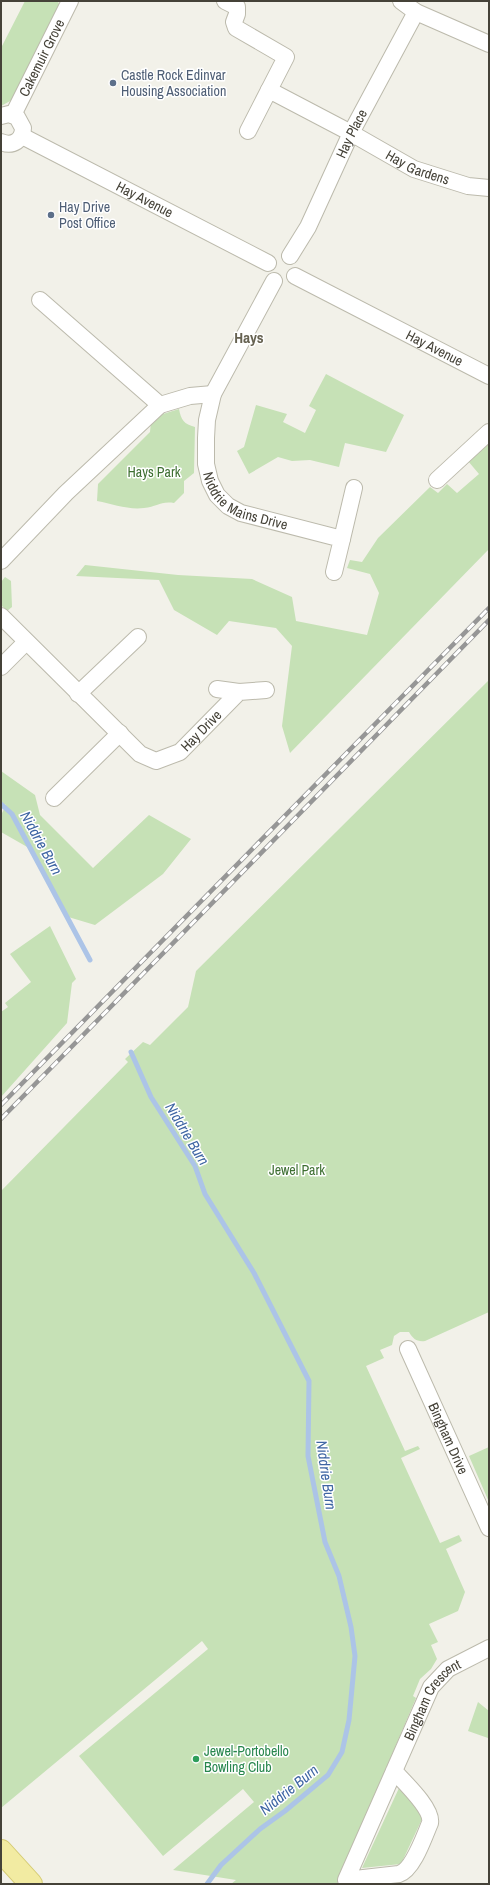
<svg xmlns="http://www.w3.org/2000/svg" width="490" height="1885" font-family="'Archivo Narrow',sans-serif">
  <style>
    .green { fill: #c6e1b6 }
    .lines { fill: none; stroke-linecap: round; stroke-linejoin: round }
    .stream { stroke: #acc4e7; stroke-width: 5 }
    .minor-casing { stroke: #bcbaac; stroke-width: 18 }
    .primary-casing { stroke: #d5cb74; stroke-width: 24 }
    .minor { stroke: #fff; stroke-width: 16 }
    .primary { stroke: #f2eba2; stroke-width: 22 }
    .rail-casing { stroke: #969696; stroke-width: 4.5 }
    .rail { stroke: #fff; stroke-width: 3; stroke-dasharray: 9; stroke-linecap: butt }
    .service-dot { fill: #5c6f8a; stroke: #fff; stroke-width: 1.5 }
    .leisure-dot { fill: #2e9e5b; stroke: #fff; stroke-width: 1.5 }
    .labels { text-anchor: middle; stroke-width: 3; stroke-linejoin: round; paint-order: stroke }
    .street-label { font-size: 14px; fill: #454238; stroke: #fff }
    .service-label { font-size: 14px; fill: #4e5e75; stroke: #fff; text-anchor: start }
    .park-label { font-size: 14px; fill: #3e6f32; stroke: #fff }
    .leisure-label { font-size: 14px; fill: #27864d; stroke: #fff; text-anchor: start }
    .neighbourhood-label { font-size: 15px; font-weight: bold; fill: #666251; stroke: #fff }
    .water-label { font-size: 15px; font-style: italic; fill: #3e65a3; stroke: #fff }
  </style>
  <rect width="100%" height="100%" fill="#f2f1e9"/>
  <!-- green -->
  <path class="green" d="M25,1H58L60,8L12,100L1,106V48Z
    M326,374L404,415L386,452L345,443L339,467L310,460L292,461L278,457L249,474L237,451L244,447L256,405L287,414L283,422L305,433L316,410L309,406Z
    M179,409C181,420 184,424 195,427L194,473L184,481V493L174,503C160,501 157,507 144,508C128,510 113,504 97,501L98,484L150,432L151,422L163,414Z
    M489,440V549L290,753L282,726L292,646L276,628L229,621L217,635L174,610L159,580L76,576L85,565L178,575L252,579L292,597L296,621L367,635L379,593L370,574L347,568L350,560L362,562L378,538L430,487L438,493L447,484L457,493L479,474L468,461Z
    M5,577L11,581L12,607L7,611L1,605V582Z
    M489,680V1312L425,1341C417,1342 413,1339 409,1332H400L394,1336L392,1345L380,1350L384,1358L366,1366L405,1451L418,1446L420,1449L401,1458L440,1543L459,1535L462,1541L446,1549L465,1592L458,1611L429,1624L438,1642L431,1645L437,1659L431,1669L420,1679L413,1696L416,1698L337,1884H231L236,1880L173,1870L254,1802L243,1789L163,1856L79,1756L208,1649L202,1641L1,1808V1191L128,1062L125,1059L143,1042L150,1045L188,1007L196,971Z
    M1,771L35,795L40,815L93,868L149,815L191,839L163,874L95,925L65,916L29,848L1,832V815L6,805L1,802Z
    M50,926L76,979L72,983L67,1023L1,1097V1012L8,1007L5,1003L31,982L10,954Z
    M489,1447V1502L469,1456Z
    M478,1702L489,1711L488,1738L468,1731Z
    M399,1788L421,1812L423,1817L401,1864L362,1868Z"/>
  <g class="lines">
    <!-- stream -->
    <path class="stream" d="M1,804L12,814L90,960
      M131,1052L151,1097L195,1166L205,1194L254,1273L309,1381L308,1456L325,1542L339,1576L351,1627L355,1656L349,1720L342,1752L328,1775L285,1811L260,1829L221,1865L207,1884"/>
    <!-- minor casing -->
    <g class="minor-casing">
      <g id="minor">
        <path d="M225,1L237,7V14L234,22L236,28L286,57L269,90"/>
        <path d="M401,1L416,12L489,44"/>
        <path id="s1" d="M13,115L70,1"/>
        <path d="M1,116L9,114L17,117L23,128C23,140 13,147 1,142"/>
        <path id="s2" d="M248,131L269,90L351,133L414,169L468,186L489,188"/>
        <path id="s3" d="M22,136L268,263"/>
        <path id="s4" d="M290,256L308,227L351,133L416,12"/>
        <path id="s5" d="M295,276L489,376"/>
        <path id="s6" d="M274,281L213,394L207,420L206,438V464L210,481L217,495L228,506L241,513L342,539L334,572"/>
        <path d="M40,300L160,405"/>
        <path d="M437,480L489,432"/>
        <path d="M342,539L354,488"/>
        <path d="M1,561L66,493L160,405L190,396L213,394"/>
        <path id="s7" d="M1,616L140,754L156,761L180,752L239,692L266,690"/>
        <path d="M1,667L26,642"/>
        <path d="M217,689L239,692"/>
        <path d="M78,694L138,637"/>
        <path d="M54,798L120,733"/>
        <path id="s8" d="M408,1349L489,1528"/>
        <path id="s9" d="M394,1771C404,1782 433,1809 430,1823C424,1837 413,1870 399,1874L346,1880L431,1687L448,1669L489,1648"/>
      </g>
    </g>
    <!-- primary casing -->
    <g class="primary-casing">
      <path id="primary" d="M1,1851L31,1884"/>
    </g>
    <!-- minor -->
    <use href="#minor" class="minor"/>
    <!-- primary -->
    <use href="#primary" class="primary"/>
    <!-- rail casing -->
    <g class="rail-casing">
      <path id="rail" d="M1,1105L489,608
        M1,1119L489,620"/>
    </g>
    <!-- rail -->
    <use href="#rail" class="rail"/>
  </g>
  <!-- markers -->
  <g class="service-dot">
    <circle cx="113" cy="83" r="4"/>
    <circle cx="51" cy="215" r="4"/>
  </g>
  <circle class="leisure-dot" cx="196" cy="1759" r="4"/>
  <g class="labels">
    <!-- street labels -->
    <g class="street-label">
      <text dy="5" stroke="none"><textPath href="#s1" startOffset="64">Cakemuir Grove</textPath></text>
      <text dy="5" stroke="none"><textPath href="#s4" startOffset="137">Hay Place</textPath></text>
      <text dy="5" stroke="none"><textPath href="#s2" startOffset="214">Hay Gardens</textPath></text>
      <text dy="5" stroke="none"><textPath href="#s3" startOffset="138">Hay Avenue</textPath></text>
      <text dy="5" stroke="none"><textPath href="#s5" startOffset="157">Hay Avenue</textPath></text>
      <text dy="5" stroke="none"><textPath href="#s6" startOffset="259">Niddrie Mains Drive</textPath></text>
      <text dy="5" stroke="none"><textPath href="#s7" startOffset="269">Hay Drive</textPath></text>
      <text dy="5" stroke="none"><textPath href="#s8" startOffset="98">Bingham Drive</textPath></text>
      <text dy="5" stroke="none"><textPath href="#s9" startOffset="380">Bingham Crescent</textPath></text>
    </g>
    <!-- service labels -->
    <g class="service-label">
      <text x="121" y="80">Castle Rock Edinvar<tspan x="121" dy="16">Housing Association</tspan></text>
      <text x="59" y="212">Hay Drive<tspan x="59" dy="16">Post Office</tspan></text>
    </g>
    <!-- park labels -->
    <g class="park-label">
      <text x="154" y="477">Hays Park</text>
      <text x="297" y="1175">Jewel Park</text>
    </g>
    <!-- leisure labels -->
    <g class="leisure-label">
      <text x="204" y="1756">Jewel-Portobello<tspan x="204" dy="16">Bowling Club</tspan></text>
    </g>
    <!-- neighbourhood labels -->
    <g class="neighbourhood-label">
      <text x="249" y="343">Hays</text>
    </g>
    <!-- water labels -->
    <g class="water-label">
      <text transform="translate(41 843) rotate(61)" y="5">Niddrie Burn</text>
      <text transform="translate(187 1134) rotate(59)" y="5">Niddrie Burn</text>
      <text transform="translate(326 1475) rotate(82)" y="5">Niddrie Burn</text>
      <text transform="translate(289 1790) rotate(-39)" y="5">Niddrie Burn</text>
    </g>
  </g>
  <!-- border -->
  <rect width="490" height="1885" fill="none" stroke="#454238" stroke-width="4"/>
</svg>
